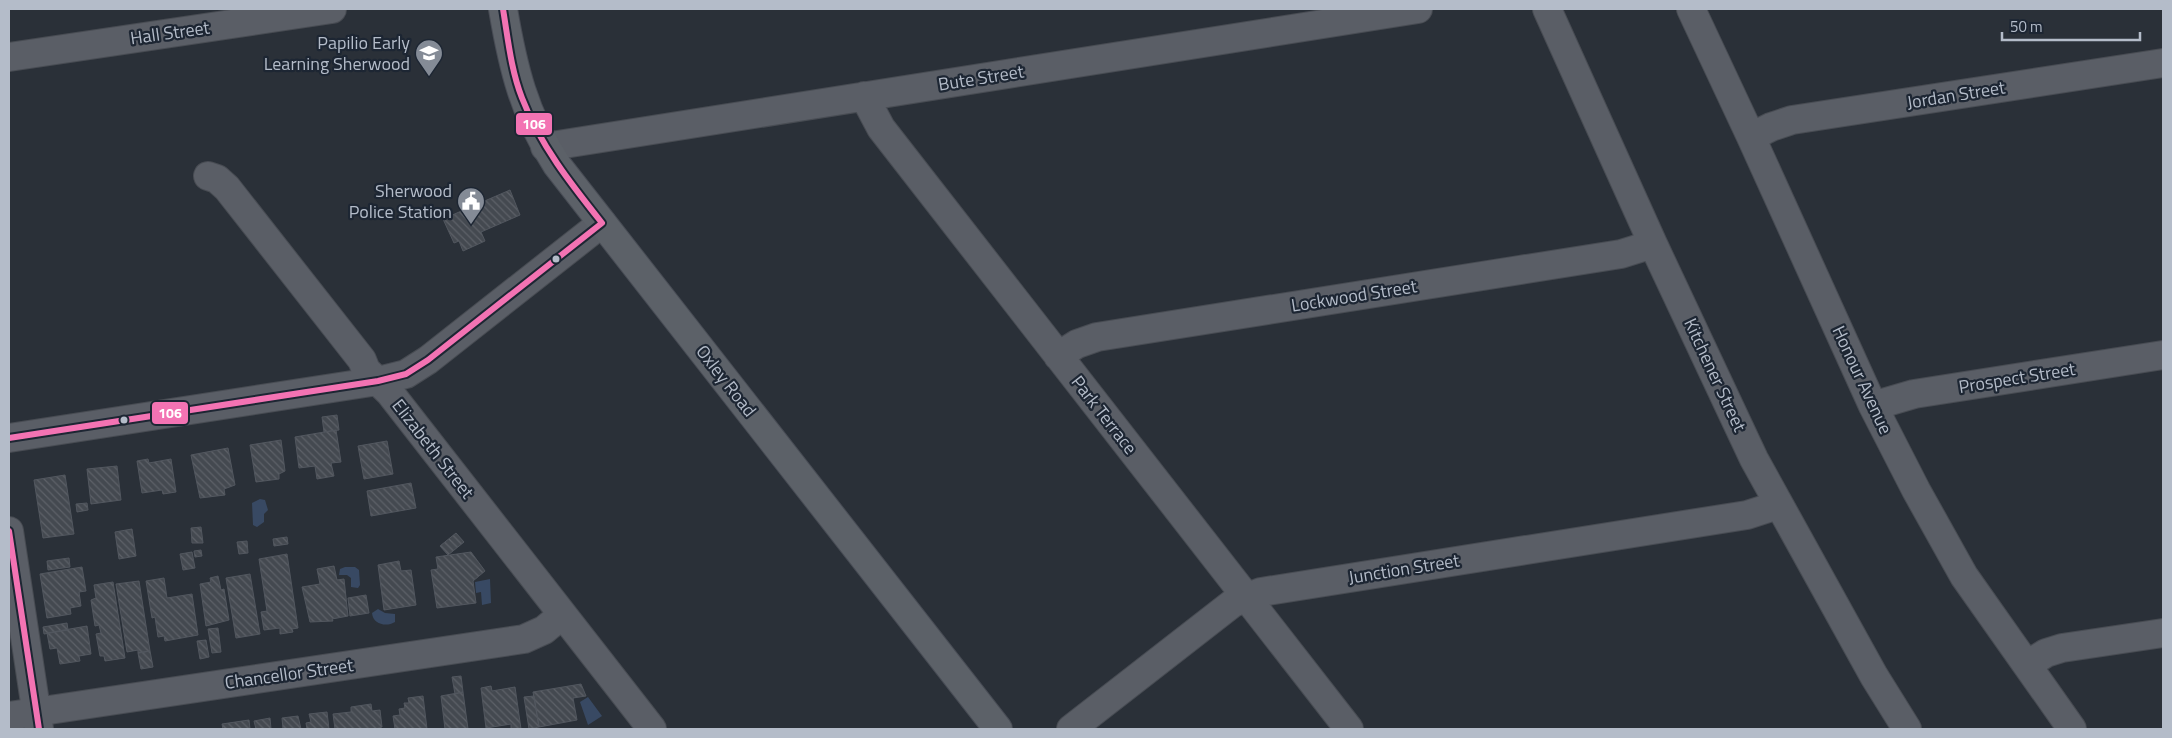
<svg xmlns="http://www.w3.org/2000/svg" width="2172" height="738" font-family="'Titillium Web',sans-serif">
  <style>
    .water { fill: #384963 }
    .building { fill: url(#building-back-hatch); stroke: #52575f }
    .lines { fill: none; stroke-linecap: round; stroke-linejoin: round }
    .minor-casing { stroke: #484c53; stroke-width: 30 }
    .major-casing { stroke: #484c55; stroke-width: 30 }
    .minor { stroke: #5a5e66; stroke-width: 28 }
    .major { stroke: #5c6168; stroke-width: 28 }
    .bus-1-casing { stroke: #1d2633; stroke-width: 10 }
    .bus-1 { stroke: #f373b3; stroke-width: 6 }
    .bus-dot { fill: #b4bcc9; stroke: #1d2633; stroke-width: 2 }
    .labels { text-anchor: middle; stroke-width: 4.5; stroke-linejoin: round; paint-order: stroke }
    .street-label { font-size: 18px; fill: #b4bcc9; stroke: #1d2633 }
    .poi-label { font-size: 18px; fill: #b4bcc9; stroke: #1d2633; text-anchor: end }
    .line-badge { stroke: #1d2633; stroke-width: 2 }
    .badge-label { font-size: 14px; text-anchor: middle; font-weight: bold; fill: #fff }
  </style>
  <defs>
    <pattern id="building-back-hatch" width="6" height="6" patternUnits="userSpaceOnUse" patternTransform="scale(1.25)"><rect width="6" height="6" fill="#444950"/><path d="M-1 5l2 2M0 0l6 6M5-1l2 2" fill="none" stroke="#5d6168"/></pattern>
  </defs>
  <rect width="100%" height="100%" fill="#2a3038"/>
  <!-- water -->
  <path class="water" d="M260,499L265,500L268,510L264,514V522L257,527L253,525L252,503Z
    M345,567H355L359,570L360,585L358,588L351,587V578L347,575H339L340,569Z
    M490,579L491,603L482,605L481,592L476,593L475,582Z
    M378,609L385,613L395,614V622C387,627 373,625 372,613Z
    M588,697L602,716L588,725L580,702Z"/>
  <!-- building -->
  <path class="building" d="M510,190L520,215L481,232L485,241L463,251L459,241L454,243L443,219Z
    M337,415L339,430L324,432L322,417Z
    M336,430L341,462L331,463L334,476L317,479L315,466L299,468L295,437Z
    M281,440L285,471L279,474V479L256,482L250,445Z
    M387,441L393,474L364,479L358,446Z
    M228,448L235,485L224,489L225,495L200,498L191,455Z
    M148,459L149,463L171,459L176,492L163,494L162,490L142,493L137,461Z
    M117,466L121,500L91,504L87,469Z
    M65,475L74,534L43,538L34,480Z
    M411,483L416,508L371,516L367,491Z
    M87,503L88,510L77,512L76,504Z
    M201,527L203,543H192L191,528Z
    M132,529L136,556L119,559L115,532Z
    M456,533L464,542L448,555L440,546Z
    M287,537L288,544L274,546L273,539Z
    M247,541L248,553L239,554L237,542Z
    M201,550L202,556L195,557L194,551Z
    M192,552L195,568L183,570L180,554Z
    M471,552L485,571L473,581L476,603L437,608L431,570L438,569L436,557Z
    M287,554L298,628L292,629L293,632L280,634V628L264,630L261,612L267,611L259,559Z
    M69,558L70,567L48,570L47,561Z
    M399,561L401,571L411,570L416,605L384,610L378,565Z
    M334,566L337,580L344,579L348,616L332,619L333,621L310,622L302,587L320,584L317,569Z
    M82,567L86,591L79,592L81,606L70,608L71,614L47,618L40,574Z
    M250,574L260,634L236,638L226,578Z
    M218,576L221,590L224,589L229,620L206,626L200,584L211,582L210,578Z
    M164,578L167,598L192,594L198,635L165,641L164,636L158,637L155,617L152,618L146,581Z
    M139,581L150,651L138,653V650L127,652L116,584Z
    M113,582L125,658L105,661L104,656H100L96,634L101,633L99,625L95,626L91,600L96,598L94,585Z
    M366,595L369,613L350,616L348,598Z
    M67,623L68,630L44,634L43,627Z
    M87,626L91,654L79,656L80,661L60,664L57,648L50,649L47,633Z
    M218,628L221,652L212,653L208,629Z
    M206,640L209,657L200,659L197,641Z
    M150,651L153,667L141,669L138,653Z
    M461,676L463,692L455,694L452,677Z
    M581,684L586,696L573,698L577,720L539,727L533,692Z
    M491,686L492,691L515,687L521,729H511V724L486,728L481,688Z
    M463,692L468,729H445L441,696Z
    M423,696L427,729H395L393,716L400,715L399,709L405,708L404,703H409L408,698Z
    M534,696L539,727L529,729L524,697Z
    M371,704L372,711L380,710L382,727L375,729H335L333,714L351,712V707Z
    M327,712L329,729H307L306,723L311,722L309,714Z
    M298,716L301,729H283L282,718Z
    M270,718L271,729H256L254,721Z
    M249,720L250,729H223L222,724Z"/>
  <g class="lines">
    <!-- minor casing -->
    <g class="minor-casing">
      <path id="minor" d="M1547,9L1653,244L1754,459L1874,676L1907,729
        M1691,9L1751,137L1873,406L1916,490L1964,576L2072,729
        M9,57L332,9
        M864,96L881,128L1349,729
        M1751,137L1771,127L1792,120L2163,63
        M545,147L1418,9
        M208,176L217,179L227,188L362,360L366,370L390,393L652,729
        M1058,356L1077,344L1097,337L1621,254L1653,244
        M1873,406L1914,394L2163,355
        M9,438L378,381L406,374L428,360L602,223
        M9,531L39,729
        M2027,665L2046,653L2062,648L2163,633
        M9,716L524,639L544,630L562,615
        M1071,729L1233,603L1261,592L1747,515L1778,505"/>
    </g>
    <!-- major casing -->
    <g class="major-casing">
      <path id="major" d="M503,9C513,68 524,114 557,165L998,729"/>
    </g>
    <!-- minor -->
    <use href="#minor" class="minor"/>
    <!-- major -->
    <use href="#major" class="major"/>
    <!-- bus-1 casing -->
    <g class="bus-1-casing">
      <path id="bus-1" d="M503,9C508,39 511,70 522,98C540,145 571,184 602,223
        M9,438L378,381L406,374L428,360L602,223
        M9,531L39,729"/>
    </g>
    <!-- bus-1 -->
    <use href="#bus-1" class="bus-1"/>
  </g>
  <!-- icons -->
  <defs>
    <g id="school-pin" transform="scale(1.4375)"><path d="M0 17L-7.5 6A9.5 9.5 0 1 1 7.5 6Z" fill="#848b96" stroke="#1d2633"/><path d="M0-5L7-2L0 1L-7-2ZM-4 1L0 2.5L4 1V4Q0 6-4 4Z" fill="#fff"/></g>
    <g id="civic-pin" transform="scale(1.4375)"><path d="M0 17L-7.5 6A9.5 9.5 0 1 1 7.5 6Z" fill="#848b96" stroke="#1d2633"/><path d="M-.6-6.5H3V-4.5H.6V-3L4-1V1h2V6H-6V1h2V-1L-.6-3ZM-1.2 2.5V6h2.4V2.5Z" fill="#fff"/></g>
  </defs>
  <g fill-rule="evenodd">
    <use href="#school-pin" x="429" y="53"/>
    <use href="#civic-pin" x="471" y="201"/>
  </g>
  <!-- markers -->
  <g class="bus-dot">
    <circle cx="556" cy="259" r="4.5"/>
    <circle cx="124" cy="420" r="4.5"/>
  </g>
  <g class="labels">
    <!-- street labels -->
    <g class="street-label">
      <text transform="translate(170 33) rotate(-8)" y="6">Hall Street</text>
      <text transform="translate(981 78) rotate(-9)" y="6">Bute Street</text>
      <text transform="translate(1956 95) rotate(-9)" y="6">Jordan Street</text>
      <text transform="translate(1354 296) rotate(-9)" y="6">Lockwood Street</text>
      <text transform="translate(1715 375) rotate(65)" y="6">Kitchener Street</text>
      <text transform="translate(2017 378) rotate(-9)" y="6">Prospect Street</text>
      <text transform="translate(1862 380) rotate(65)" y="6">Honour Avenue</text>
      <text transform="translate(726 381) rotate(52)" y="6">Oxley Road</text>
      <text transform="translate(1104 415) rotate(52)" y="6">Park Terrace</text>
      <text transform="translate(433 449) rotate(52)" y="6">Elizabeth Street</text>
      <text transform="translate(1404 569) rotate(-9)" y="6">Junction Street</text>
      <text transform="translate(289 674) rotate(-8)" y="6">Chancellor Street</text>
    </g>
    <!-- poi labels -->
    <g class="poi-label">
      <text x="410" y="49">Papilio Early<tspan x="410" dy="21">Learning Sherwood</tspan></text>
      <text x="452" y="197">Sherwood<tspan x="452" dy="21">Police Station</tspan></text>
    </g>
  </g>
  <g class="line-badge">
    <rect x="515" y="112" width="38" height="24" rx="5" fill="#f373b3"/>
    <rect x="151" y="401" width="38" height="24" rx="5" fill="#f373b3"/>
  </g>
  <g class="badge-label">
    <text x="534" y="129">106</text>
    <text x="170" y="418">106</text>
  </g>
  <!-- border -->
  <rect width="2172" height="738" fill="none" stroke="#b4bcc9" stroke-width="20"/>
  <!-- scale -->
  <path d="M2002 32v8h138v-8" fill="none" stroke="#b4bcc9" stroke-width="2.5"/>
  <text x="2010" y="32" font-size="15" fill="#b4bcc9" stroke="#1d2633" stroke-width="4" paint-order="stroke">50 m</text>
</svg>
